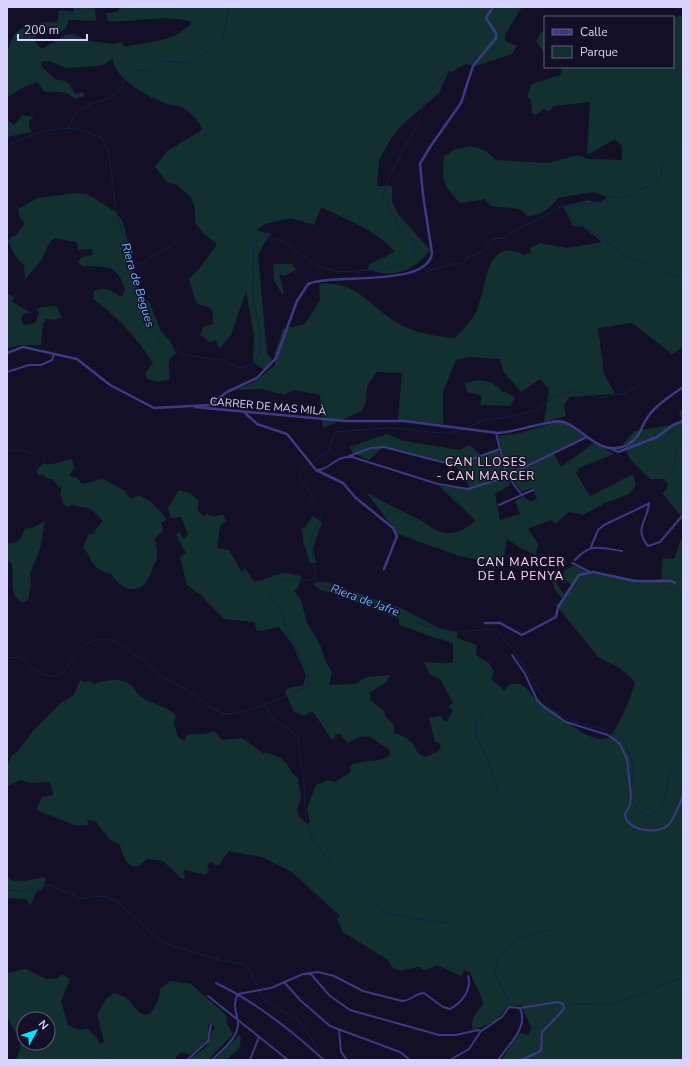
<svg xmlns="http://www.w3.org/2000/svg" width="690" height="1067" font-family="'Nunito Sans',sans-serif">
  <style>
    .green { fill: #12302f; fill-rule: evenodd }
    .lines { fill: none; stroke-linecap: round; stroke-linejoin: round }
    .stream { stroke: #0c2248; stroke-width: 1 }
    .minor { stroke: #3d3a85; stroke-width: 2 }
    .tertiary { stroke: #3d3a85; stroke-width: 2.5 }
    .labels { text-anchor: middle; stroke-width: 3; stroke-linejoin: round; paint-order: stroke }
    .street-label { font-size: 11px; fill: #d9d4ff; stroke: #130f26 }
    .water-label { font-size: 12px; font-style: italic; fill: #62b6ff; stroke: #130f26 }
    .neighbourhood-label { font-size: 12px; letter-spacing: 1px; fill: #ffd6f0; stroke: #130f26 }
  </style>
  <rect width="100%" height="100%" fill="#130f26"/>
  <!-- green -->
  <path class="green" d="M73,7H91L95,9L96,21L69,20L66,28L58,34L44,28L36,31C34,39 35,44 42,49L65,35L73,34L89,41L114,44L121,42L125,47C149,41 175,43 192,22C165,13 135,23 108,21L106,13L117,12L119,9L117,7H522L505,35V41L517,46L512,54L476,66L465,64L452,72L449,71L439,93L402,125L392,137L379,160L377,186H392V201L398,214L430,250C414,272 392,279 367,269L370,264L395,252C376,230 347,220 321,207L314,225L291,218L266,224L256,230L271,234L265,242L258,255L267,353L273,361L264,370L253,362L254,335L246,292L231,335L219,349L216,340L210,343L203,336H200L203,327L213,324V313L210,308L196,303L189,279L199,269L217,244L204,234L195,223V208L191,197L177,185L167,182L155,167L167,151L202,130C201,122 189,111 182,107C178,105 172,106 167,104C150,98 112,78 113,58L104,65L97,66L66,68L49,61L41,62V66L55,79L65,81L70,85L75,94L83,92L84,96L74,99C67,90 56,92 45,92L37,82L20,89L7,98C7,69 0,28 35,24C43,23 50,20 57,23L59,10L74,12Z
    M683,15V350L682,348L672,354L632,323L598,328L604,374L615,394L570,397L564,405L566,416L544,422L549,389L540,379L521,392L503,371L500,359L469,357L456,360L443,392V424L398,420L402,373L377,372L367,386L366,401L362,411L323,428L320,395L295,390L284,395L262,389L235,390L254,382L275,365V353L283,329L305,324L320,300L319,284C356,280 368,305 396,322C411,332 437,337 455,338C462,331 469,323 475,314C487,293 484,233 524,255L531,253L530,248L541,243L566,248L602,242L583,227L573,226L563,206L588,200L600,203L607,197L594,192L558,198C551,208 539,217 527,216L520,209L491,206L485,199L460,203C442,183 442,182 444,156L456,149L471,146L486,151L496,160L549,163L577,155L589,159L622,160V146L615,139L587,155L590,102L553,106L550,111L544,109L536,115L532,113L531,100L527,97L532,84L560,75L562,70L560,67H673V18Z
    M541,32H545V54L536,41Z
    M22,115L34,117L29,121V127L32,132L7,137V120L14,125Z
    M76,193L87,194L116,212L123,222L132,260L133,277L141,299L149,302L161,331L171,342L176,354C166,358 169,369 170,379L158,382L147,379L145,373L153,363C137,338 117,316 93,299L94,291C106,286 111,291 122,297L125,290C117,263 106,267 82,266L78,262L82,257L93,255L92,249L79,250L76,242L55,238C46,244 47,251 42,259C37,267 30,272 25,280L24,265C17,260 12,250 8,241L12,236H15L25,223L20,218L18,209L38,198Z
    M273,264H292L296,270L284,276L279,274L284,293L282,294L274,280Z
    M7,293L15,298L11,301L31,313L23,314L21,320L24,325L35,323L39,313L37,309L42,307L56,306L62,317L55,320L46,319L43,324L41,345H20L7,348Z
    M477,380C488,381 496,383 502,392H506L515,398L510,406L480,405L482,396L467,392L465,383Z
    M683,408V514L680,515L662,493L666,490L668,484L664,479H650L629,458L624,443L634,431L673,425L682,419L679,413Z
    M561,421L585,437L553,452L561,467L594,443L614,454L579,468L576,473L590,496L633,474L636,485L629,494L605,503L583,515L569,512L555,524L551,520L528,529L538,543L536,555L520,548L507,539L504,557L490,562L459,556L398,534L366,492C383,502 400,510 418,519C427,523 434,531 445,533C455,535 468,527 476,521L439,486L471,489L454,464L384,446L369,460L353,453L350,447L387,434L404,441L459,450L470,445L482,456L498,450L510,485L495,494L500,520L520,514L515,501L523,496L531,502L537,498L532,488L522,492L508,473L498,436L520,433Z
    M72,459L74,467L70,476L77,478L82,484L103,479L124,490L131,499L139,495L151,502L167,519L161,523C166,535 159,532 155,539C156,545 158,552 157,558C156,562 153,566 152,569C145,595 125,595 111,574C89,568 94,560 83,547L89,533L91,535L103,521L91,509L71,505L68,507L64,505L60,494L62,486L59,488L54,480L46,478L43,474L39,476L36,471L43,463C52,467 62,460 72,459Z
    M179,490L190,493L199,501L197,509L203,516L207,514L214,517L223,514L226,521L220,526L217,548L229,550L242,572L245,568L254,582C275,578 280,568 302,577L298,587L294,591L301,600L307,623L320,645L326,662L332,672L329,685L355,684L367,677L390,675L387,682L370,692V700L384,711L386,717L394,725V733C400,735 407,737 412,743C418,751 414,751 425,757L439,751L441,747L439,743L435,742L429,718L441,716L443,720L447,722L453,710L448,707L453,703L440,679L429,674L424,662C435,662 442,665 453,662V644C446,639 440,640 432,637C421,633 411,629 399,625V619L335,594L321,590L313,584L317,582H326L403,609L439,628L457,632V638L477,645L476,655L489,663L494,672L491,679L504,690L510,684C528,682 526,691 537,700C540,703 546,705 550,708C562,717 593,747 609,737C617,732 633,692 635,682L621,669L598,657L556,605L563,600L554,588L552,577L564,594L571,585L561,577L566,569L573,566C579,567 584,572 590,573C596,575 603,574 609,575C631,581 638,583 661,579L663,558L674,559L683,535V1060H501L520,1033L529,1035L531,1027L521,1005L508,1006L496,1021L473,1030C469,1020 476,1012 483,1005C482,993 474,984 470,973L464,970L461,976L437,965L425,970L418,967C405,969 395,976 388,960L343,932L337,919L340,916L292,872L262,857L229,851L218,866L210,862L207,866L209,870L206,875L186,870L184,871L185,878L182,879L163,861L149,859C145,860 142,864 138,866C127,869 122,853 120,845L110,840L96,822L87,819L89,825L77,826L36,810L42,797L53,795L51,785L49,782L29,783L21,780L7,786V766L11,756L18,751L33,731L61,703L74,695L80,680L83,682L91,681L94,684C106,680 121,677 132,686C136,690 138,695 143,698C154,705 166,706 176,715L174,723L178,737L185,741L186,736C194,732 205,736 214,731L222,740L242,738L263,753L272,754L281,758L287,764L291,772L298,778L301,798L297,810L299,817L307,824L310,823L307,809L316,785L328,780L335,782L351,772L350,766C362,758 380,765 390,754V750L370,737L362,736L348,743L340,734H336L334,739H331L314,713L310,712L304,716L294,712L285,691L289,688L303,685L306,675L293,645L279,627L262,631L256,630L255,622L224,619L201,595L187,585L180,557L186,553L176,535L179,532L184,539L188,534L181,517L171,518L168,508Z
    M313,516L322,522L313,548L316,563H309C309,555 306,551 304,544C302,538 305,535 300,529L305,527Z
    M45,521L40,549L30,573L31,585L28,600L23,603C7,594 15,579 12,564L7,560V543C19,545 20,539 25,529L34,527Z
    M42,877L46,879L43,888L37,891L30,906L26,899L7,898V878C17,884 32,880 42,877Z
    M26,969L46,979L58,978L62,974L70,979L61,1001L68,1025L80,1030L88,1029L97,1038L100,1044L104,1042L97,1014L106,999L114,993C118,995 125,996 128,999C135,1007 145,1026 155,1006C159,998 160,998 160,989L170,981L191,984L226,1015L227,1023L233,1034L208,1060H189L206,1047L214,1027L211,1022L208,1025C212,1039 200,1049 189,1055L181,1052L174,1060H15C30,1037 9,1032 7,1012C6,999 7,986 7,974C13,970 19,971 26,969ZM24,1019H48V1043H24Z
    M239,1035L241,1039L239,1049L226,1060H214Z"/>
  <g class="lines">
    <!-- stream -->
    <path class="stream" d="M57,15L84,13L98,7
      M493,25L510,7
      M69,128C80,93 106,110 121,88C123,84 125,78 127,74L136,70L148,71L162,61L190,63L212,49L223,39L228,9L231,7
      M7,146C27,136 51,126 74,129C83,130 93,135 101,137L109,152L115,206L149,328L161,343L185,355L222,360L238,368L252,365L260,355V334L253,295L254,244L262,235L284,242L316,265L338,272L384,269L398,264L415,254L414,242L399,228L383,196L390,175L418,123L426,96L454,63L467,52L489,29
      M569,207L570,216L574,223L586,227L629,258L683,278
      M132,266L143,262L177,242
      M423,273L450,264L464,263L467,257L481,253L492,239L503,238L522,226L532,223L560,207L595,203L615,196L623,198L656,182L661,175L663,162L683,149
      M467,428L485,420L515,416L539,409L556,396L575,391L600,398L625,393L642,384
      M7,450H22L33,453
      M660,486C673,476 676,463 676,447L683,442
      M315,577L311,539L322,512L310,497L311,492L298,478L302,470L329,450L335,432C353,431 372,428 391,428C409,429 448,437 464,429
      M664,586L676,591L683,599
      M7,658L20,657C75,711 64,635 106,639C117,640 136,656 145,662C152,668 159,674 166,679C174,684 183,687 190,692C203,699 214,714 229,714C246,713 295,694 309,685L308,673L284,623L282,612L268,592L279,580H307L316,578L317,584L402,614L426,626L454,632L496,629L511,647L551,709L571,721L612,731L625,742L634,766L631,788
      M265,704L273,719L286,727L298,738L304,783L306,818L313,839L333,866L385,913L422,920L452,923
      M483,712L475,726L477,739L485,752L498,793L542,830
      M631,800L639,810L648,816L663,806L670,771L679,766L683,767
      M7,890L22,891L50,885L82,899L92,896L107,897L118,902L153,934L167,944L219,960L244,964L250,970L264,1000L299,1021L318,1049
      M509,1001L495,975L498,956L517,939L550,930
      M571,1004L615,1003L674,981L683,976
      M104,1047L112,1060"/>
    <!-- minor -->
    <path class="minor" d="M7,372L29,365H41L52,360L54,354
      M500,449L507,475L521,494
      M349,456L371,448L384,447L442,462L458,464L500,449L496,433
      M318,470C331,469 334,456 352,457L438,484L468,489L500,479L587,437
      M649,503C648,521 633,528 648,546L660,542L683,515
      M499,505L533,490
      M591,547L598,530L604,525L648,504
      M575,560C591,542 601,548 622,551
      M572,563L590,572
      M512,655L525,674L537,700L545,708L566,722L608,735L620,744L627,759L631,795L630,805L625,814C626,830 655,835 667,826C675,820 678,806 683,796
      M310,973L330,996L350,1010L439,1035H456L478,1030L481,1031
      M284,982L300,1000L330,1026L400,1052L410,1060
      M216,983C256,1002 291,1030 324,1060
      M238,994L271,988L303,974L318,972L334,976L363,991L402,1001C411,1001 415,993 424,993L443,1007L450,1009C462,1003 472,989 468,976
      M208,996L288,1060
      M339,1030L341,1052L347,1060
      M187,1060L208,1041L211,1024
      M212,1060C221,1051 237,1039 238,1025C238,1013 231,1006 238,994
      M250,1060L259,1037
      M450,1060L469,1049L481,1031L502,1017L509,1007L520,1008L558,1002L563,1004L564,1008L562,1011L542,1032L541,1051L521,1060
      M498,1060C508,1045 529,1028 520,1008"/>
    <!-- tertiary -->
    <path class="tertiary" d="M7,353L23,347L77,359L110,385L154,408L210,405L227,392L257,378L276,358L297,301L308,284C332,273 428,288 432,253L423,195L420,164L430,147L461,103L473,66L496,38V33L486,18L493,7
      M195,407L345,421H404L498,433C513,433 554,418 564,422C585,430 601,458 627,445C642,437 640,426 650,414C658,403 672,395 683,387
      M244,412L257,424L287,434L316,470L343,483L356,498L393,528L397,536L384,569
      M612,449L618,452L657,437L673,425L683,421
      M485,623H500L522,635L556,617L558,607L579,575L593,572L635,581H671L675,583"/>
  </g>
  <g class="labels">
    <!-- street labels -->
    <g class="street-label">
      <text transform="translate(268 406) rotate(5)" y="4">CARRER DE MAS MILÀ</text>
    </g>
    <!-- water labels -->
    <g class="water-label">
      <text transform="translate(138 285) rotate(73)" y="4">Riera de Begues</text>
      <text transform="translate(365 600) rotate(20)" y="4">Riera de Jafre</text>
    </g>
    <!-- neighbourhood labels -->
    <g class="neighbourhood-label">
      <text x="486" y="466">CAN LLOSES<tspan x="486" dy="14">- CAN MARCER</tspan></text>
      <text x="521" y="566">CAN MARCER<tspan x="521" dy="14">DE LA PENYA</tspan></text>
    </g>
  </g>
  <!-- border -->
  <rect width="690" height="1067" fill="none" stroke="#d9d4ff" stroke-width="16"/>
  <!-- legend -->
  <rect x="544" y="16" width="130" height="52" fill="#130f26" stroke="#625e7d"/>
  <rect x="552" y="29" width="20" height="6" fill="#3d3a85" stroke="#625e7d"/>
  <text x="580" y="36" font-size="12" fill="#d9d4ff">Calle</text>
  <rect x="552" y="46" width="20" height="12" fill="#12302f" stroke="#625e7d"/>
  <text x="580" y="56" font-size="12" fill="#d9d4ff">Parque</text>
  <!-- north arrow -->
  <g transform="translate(36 1031) rotate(50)"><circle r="19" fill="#130f26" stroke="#625e7d"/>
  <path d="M0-3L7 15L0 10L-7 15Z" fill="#00e5ff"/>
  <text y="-6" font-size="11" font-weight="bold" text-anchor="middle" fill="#d9d4ff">N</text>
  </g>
  <!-- scale -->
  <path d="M18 34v6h69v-6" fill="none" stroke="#d9d4ff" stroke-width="2"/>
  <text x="24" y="34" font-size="12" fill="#d9d4ff" stroke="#130f26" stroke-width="3" paint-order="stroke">200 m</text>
</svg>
